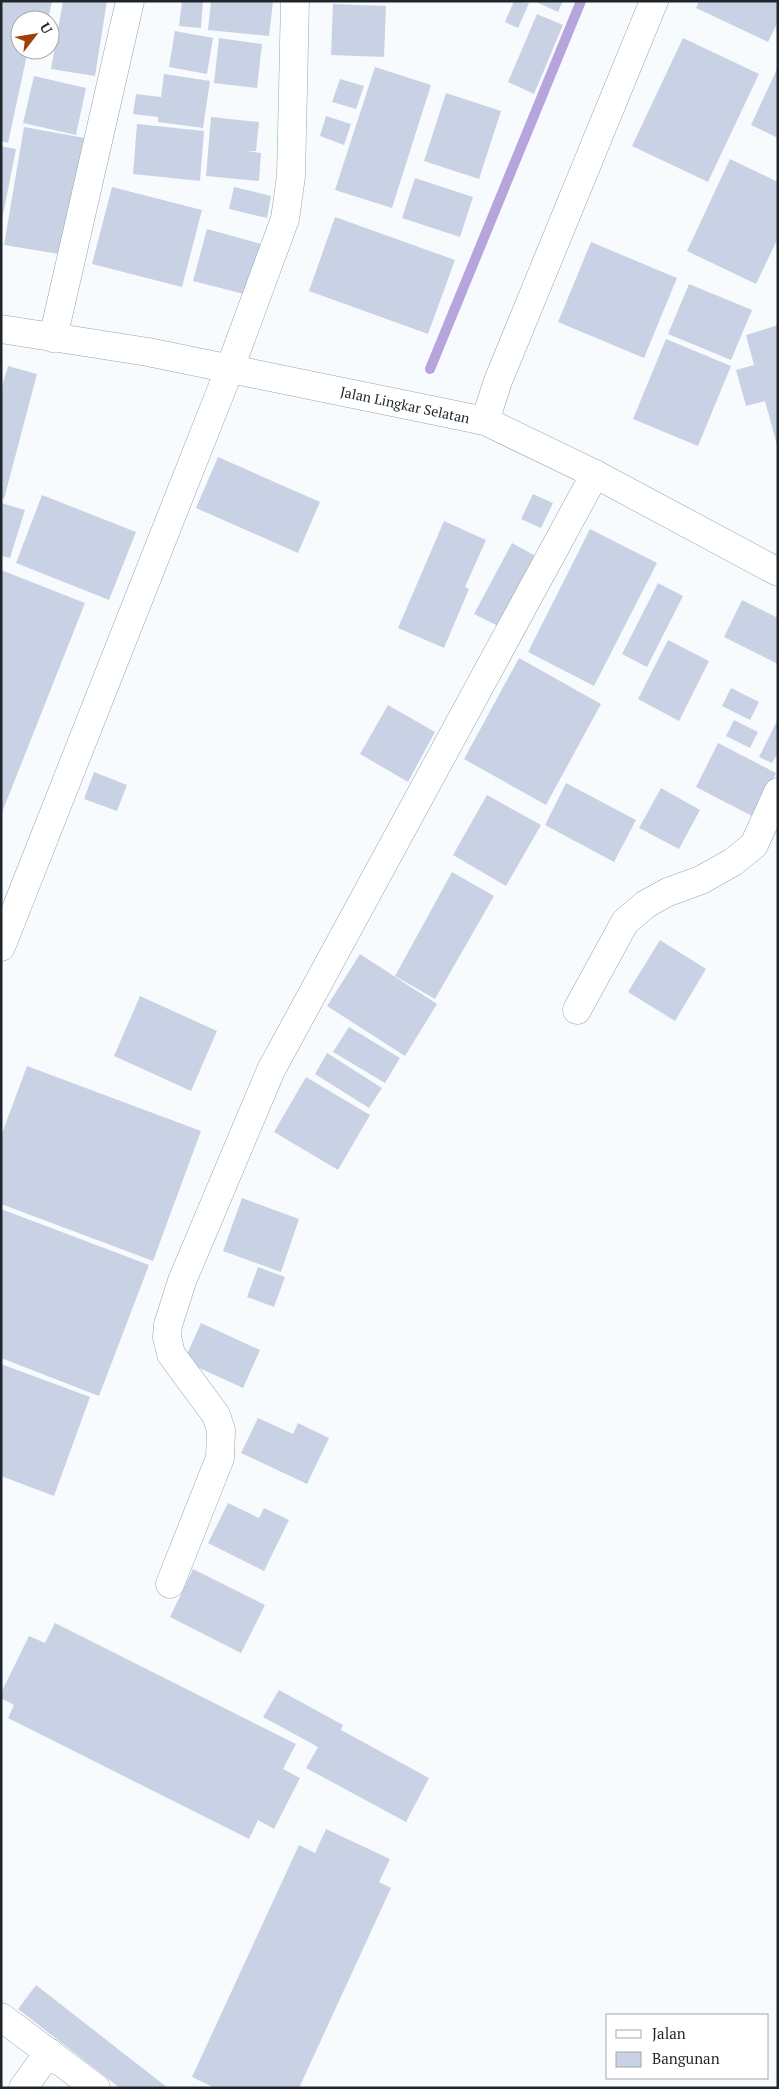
<svg xmlns="http://www.w3.org/2000/svg" width="779" height="2089" font-family="'PT Serif',serif">
  <style>
    .lines { fill: none; stroke-linecap: round; stroke-linejoin: round }
    .stream { stroke: #b7a4dd; stroke-width: 10 }
    .building { fill: #c9d2e5 }
    .minor-casing { stroke: #92a6b1; stroke-width: 29 }
    .highway-casing { stroke: #92a6b1; stroke-width: 29 }
    .minor { stroke: #fff; stroke-width: 28 }
    .highway { stroke: #fff; stroke-width: 28 }
    .labels { text-anchor: middle; stroke-width: 5; stroke-linejoin: round; paint-order: stroke }
    .street-label { font-size: 14px; fill: #1e262b; stroke: #fff }
  </style>
  <rect width="100%" height="100%" fill="#f7fbfd"/>
  <g class="lines">
    <!-- stream -->
    <path class="stream" d="M430,369L581,1"/>
  </g>
  <!-- building -->
  <path class="building" d="M1,1H52L48,20H20V50H28L8,143L1,141Z
    M63,1H107L95,76L51,69Z
    M182,1H203L201,28L179,26Z
    M211,1L273,2L269,36L208,30Z
    M514,1L529,3L518,28L505,22Z
    M534,1H563L558,12Z
    M699,1H778V22L768,42L696,8Z
    M333,4L386,6L384,57L331,55Z
    M537,14L563,25L534,94L508,82Z
    M175,31L213,38L207,74L169,67Z
    M219,38L262,44L257,88L214,83Z
    M683,38L759,74L708,182L632,146Z
    M375,67L431,85L392,208L335,190Z
    M778,67V138L751,125Z
    M164,74L210,81L203,128L158,122V117L133,114L136,94L161,97Z
    M34,76L86,88L76,135L23,123Z
    M340,79L364,86L356,109L332,102Z
    M446,93L501,111L479,179L424,161Z
    M326,116L351,124L344,145L320,136Z
    M211,117L259,122L256,151H247L261,153L259,181L206,176Z
    M137,124L204,131L200,181L133,174Z
    M24,127L85,138L65,255L4,245Z
    M1,146L16,149L2,220H1Z
    M730,159L778,182V238L756,284L687,251Z
    M415,178L473,197L460,237L402,218Z
    M112,187L202,210L182,287L92,264Z
    M234,187L271,196L267,218L229,209Z
    M335,217L455,260L428,334L309,291Z
    M207,229L261,244L248,295L193,281Z
    M591,242L677,278L644,358L558,322Z
    M689,284L752,310L731,360L668,334Z
    M778,325V445H777L765,401L746,406L736,370L754,365L746,335Z
    M666,339L731,366L698,446L633,419Z
    M8,366L37,374L4,499L1,498V390Z
    M218,457L320,502L298,553L196,508Z
    M533,494L553,503L541,528L521,519Z
    M42,495L136,532L109,600L16,563Z
    M1,503L25,510L10,558L1,556Z
    M444,521L486,540L465,587L469,589L444,648L398,628Z
    M590,529L657,563L594,686L528,652Z
    M512,543L543,560L506,630L474,614Z
    M1,570L85,603L1,815Z
    M658,583L683,596L647,667L622,654Z
    M742,600L778,618V664L724,637Z
    M668,640L709,661L679,721L638,699Z
    M519,658L601,704L546,805L464,759Z
    M731,688L759,702L750,720L722,706Z
    M388,705L435,732L408,782L360,754Z
    M778,719V753L772,763L759,757Z
    M734,720L758,732L750,748L726,736Z
    M718,743L776,773L754,817L696,787Z
    M94,772L127,785L117,811L84,799Z
    M566,783L636,820L614,862L545,825Z
    M661,788L700,810L679,849L639,828Z
    M487,795L541,825L506,886L453,855Z
    M452,872L494,896L435,999L395,976Z
    M660,940L706,969L675,1021L628,992Z
    M360,954L437,1004L405,1056L327,1006Z
    M140,996L217,1031L191,1091L114,1056Z
    M349,1027L400,1058L385,1083L333,1052Z
    M327,1053L382,1088L369,1108L315,1074Z
    M27,1066L201,1131L153,1261L1,1204V1136Z
    M306,1077L370,1115L338,1170L274,1132Z
    M242,1198L299,1219L281,1272L223,1251Z
    M1,1209L149,1265L99,1396L1,1358Z
    M258,1267L285,1277L274,1307L247,1297Z
    M201,1323L260,1350L243,1388L184,1361Z
    M1,1364L90,1397L54,1496L1,1476Z
    M258,1418L293,1434L298,1423L329,1438L307,1484L241,1453Z
    M228,1503L259,1518L264,1508L289,1520L264,1571L208,1543Z
    M193,1569L265,1605L241,1653L170,1617Z
    M55,1623L296,1744L283,1769L300,1778L274,1829L258,1820L249,1839L8,1718L14,1705L1,1698V1693L29,1636L45,1643Z
    M279,1690L343,1725L341,1730L429,1778L406,1822L306,1768L318,1747L263,1717Z
    M326,1829L390,1859L379,1882L391,1888L299,2088H215L192,2077L299,1845L315,1853Z
    M36,1985L168,2088H120L18,2009Z"/>
  <g class="lines">
    <!-- minor casing -->
    <g class="minor-casing">
      <path id="minor" d="M53,338L130,1
        M485,421L498,381L654,1
        M1,947L230,368L285,219L291,176L295,1
        M577,1010L625,922L646,904L668,892L701,880L733,862L754,845L778,792
        M170,1584L220,1458L221,1430L216,1415L171,1354L167,1337L168,1325L182,1281L271,1070L595,474
        M1,2017L96,2088
        M23,2088L49,2052"/>
    </g>
    <!-- highway casing -->
    <g class="highway-casing">
      <path id="highway" d="M1,329L148,352L485,421L595,474L778,572"/>
    </g>
    <!-- minor -->
    <use href="#minor" class="minor"/>
    <!-- highway -->
    <use href="#highway" class="highway"/>
  </g>
  <g class="labels">
    <!-- street labels -->
    <g class="street-label">
      <text transform="translate(405 405) rotate(12)" y="5">Jalan Lingkar Selatan</text>
    </g>
  </g>
  <!-- border -->
  <rect width="779" height="2089" fill="none" stroke="#1e262b" stroke-width="5"/>
  <!-- legend -->
  <rect x="606" y="2014" width="162" height="65" fill="#ffffff" stroke="#a5a8aa"/>
  <rect x="616" y="2030" width="25" height="8" fill="#ffffff" stroke="#a5a8aa"/>
  <text x="652" y="2039" font-size="15" fill="#1e262b">Jalan</text>
  <rect x="616" y="2052" width="25" height="15" fill="#c9d2e5" stroke="#a5a8aa"/>
  <text x="652" y="2064" font-size="15" fill="#1e262b">Bangunan</text>
  <!-- north arrow -->
  <g transform="translate(35 35) rotate(59)"><circle r="24" fill="#ffffff" stroke="#a5a8aa"/>
  <path d="M0-4L9 19L0 12L-9 19Z" fill="#a23e0a"/>
  <text y="-8" font-size="14" font-weight="bold" text-anchor="middle" fill="#1e262b">U</text>
  </g>
</svg>
